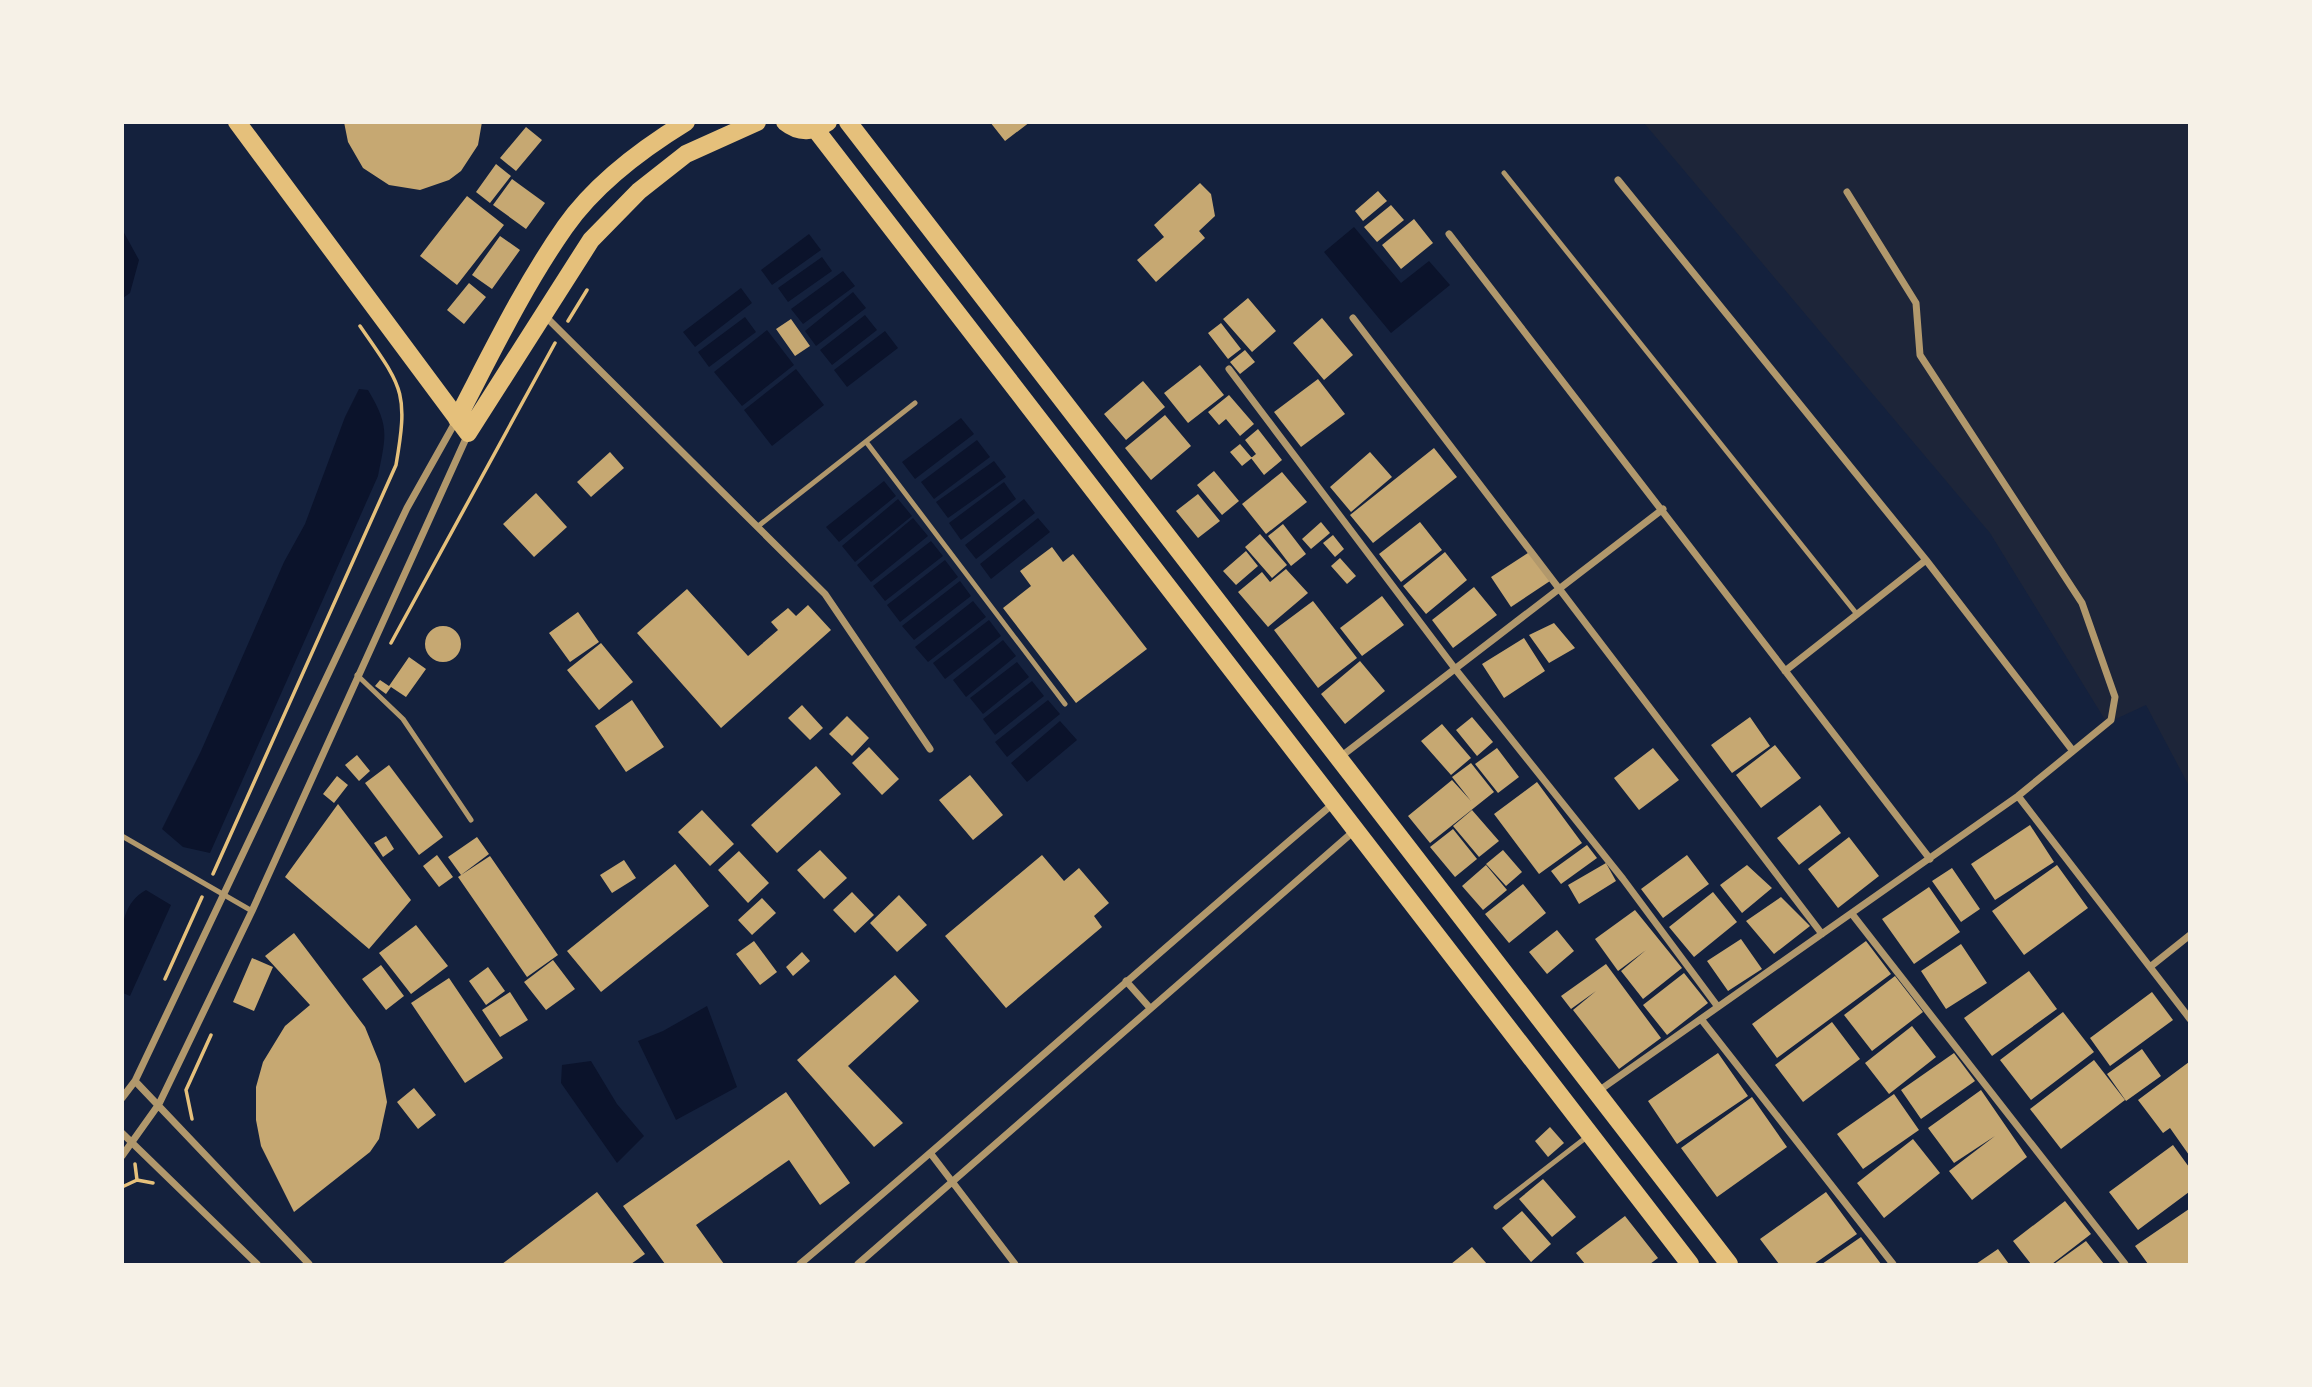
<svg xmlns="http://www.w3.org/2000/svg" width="2312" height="1387" font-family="'DM Sans',sans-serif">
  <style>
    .green { fill: #1d2539 }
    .water { fill: #0b132b }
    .building { fill: #c6a872 }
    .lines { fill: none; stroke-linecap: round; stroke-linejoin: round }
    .path { stroke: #e5c07b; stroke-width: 3.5 }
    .service { stroke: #b1986c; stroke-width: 5 }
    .minor { stroke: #b1986c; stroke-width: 7 }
    .trunk { stroke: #e5c07b; stroke-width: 18 }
  </style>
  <rect width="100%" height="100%" fill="#14213d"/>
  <!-- green -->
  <path class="green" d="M1644,123H2189V786L2146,705L2107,723L1990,533Z"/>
  <!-- water -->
  <path class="water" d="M1354,227L1401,283L1429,261L1450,285L1391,333L1324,252Z
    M122,229L139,260L130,293L123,298Z
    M809,234L821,250L772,285L761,270Z
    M822,257L832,271L788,302L778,288Z
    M843,271L855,286L803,324L791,309Z
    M741,288L752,303L695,347L683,332Z
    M853,292L866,308L816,346L805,331Z
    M865,315L877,330L832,365L820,350Z
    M745,317L756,332L709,367L698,352Z
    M767,330L794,365L742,406L714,372Z
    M885,331L898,348L847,387L834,370Z
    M796,369L824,405L772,446L744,410Z
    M359,389L368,390C390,427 386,435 378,476L210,853L183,847L162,829L201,751L284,562L305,524L345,417Z
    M961,418L974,434L915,479L902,462Z
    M977,440L990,457L934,499L921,482Z
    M994,461L1006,477L948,518L936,502Z
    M884,481L896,496L839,542L826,527Z
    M1004,482L1016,499L961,540L949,523Z
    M898,499L912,516L855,562L842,546Z
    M1024,499L1035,513L976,559L965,545Z
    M913,518L928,536L871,582L857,565Z
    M1038,518L1050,532L991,579L980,564Z
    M931,541L943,556L885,601L873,586Z
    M945,560L958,577L900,622L887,605Z
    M960,581L971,596L914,640L902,626Z
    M973,601L986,617L928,662L915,647Z
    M989,620L1001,636L945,679L933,663Z
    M1003,640L1016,656L966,697L953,680Z
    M1017,662L1029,677L983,714L970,698Z
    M1032,681L1044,696L995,735L983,719Z
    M1048,700L1060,714L1007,757L995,742Z
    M1060,721L1077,740L1027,782L1011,763Z
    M146,890L171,905L130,996L123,993C122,959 112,908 146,890Z
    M707,1006L737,1087L676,1120L638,1041L663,1031Z
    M591,1061L617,1104L644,1136L617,1163L561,1083L562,1065Z"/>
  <!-- building -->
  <path class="building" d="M344,122H482L478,145L461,171L449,180L420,190L389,185L363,168L348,142Z
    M990,122H1030L1005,141Z
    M526,127L542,140L516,171L500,158Z
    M496,164L511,176L490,203L476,192Z
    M512,179L545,203L526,229L493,205Z
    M1200,183L1211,194L1215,216L1199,231L1205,238L1156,282L1137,260L1164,237L1154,225Z
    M1378,191L1387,201L1363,221L1355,211Z
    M467,196L504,225L457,285L420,256Z
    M1391,205L1404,220L1377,242L1364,227Z
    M1414,219L1433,243L1401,269L1382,245Z
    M500,236L520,250L492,289L472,275Z
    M469,283L486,297L464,324L447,310Z
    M1248,298L1276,331L1252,352L1223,319Z
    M1322,318L1353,355L1324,380L1293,343Z
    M791,319L810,346L795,356L776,329Z
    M1221,323L1241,349L1228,359L1208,333Z
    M1245,350L1255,362L1240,374L1230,362Z
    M1200,365L1224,395L1188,423L1164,393Z
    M1318,379L1345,414L1301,447L1274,412Z
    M1143,381L1165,407L1126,440L1104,414Z
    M1229,395L1254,424L1240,436L1226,419L1219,425L1208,412Z
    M1165,415L1191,446L1151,480L1125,448Z
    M1258,429L1282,460L1264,475L1251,458L1256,454L1245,440Z
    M1240,444L1252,458L1242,466L1230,452Z
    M1434,448L1457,477L1373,543L1350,515Z
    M610,452L624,468L591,497L577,482Z
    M1370,452L1392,477L1351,512L1330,487Z
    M1214,471L1239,501L1222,515L1197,485Z
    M1282,472L1307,502L1266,534L1242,504Z
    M536,493L567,527L534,557L503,524Z
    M1198,494L1220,521L1198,538L1176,511Z
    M1321,522L1330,533L1311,549L1302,539Z
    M1420,522L1442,550L1401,582L1379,554Z
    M1283,524L1306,554L1291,566L1268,536Z
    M1260,534L1287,565L1272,578L1245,547Z
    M1333,535L1344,549L1335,557L1323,543Z
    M1052,547L1063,562L1073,554L1147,649L1076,703L1003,608L1031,586L1020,571Z
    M1246,551L1258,566L1236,585L1223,571Z
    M1531,551L1550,581L1511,607L1491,577Z
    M1445,552L1467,580L1426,614L1403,586Z
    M1340,558L1356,576L1347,584L1331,566Z
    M1286,569L1308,593L1268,627L1238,592L1262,572L1270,582Z
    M1474,587L1497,615L1453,648L1432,620Z
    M687,589L748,656L778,630L771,622L788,608L796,616L808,605L831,630L721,728L637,633Z
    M1382,596L1404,625L1362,656L1340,628Z
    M1313,601L1357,658L1318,688L1274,630Z
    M578,612L599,642L570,662L549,633Z
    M1554,623L1575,648L1549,663L1529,635Z
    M425 644a18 18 0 1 1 36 0a18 18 0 1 1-36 0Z
    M1524,638L1545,671L1504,698L1482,664Z
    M601,643L633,682L599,710L567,670Z
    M409,657L426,669L406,697L391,687L386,694L375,686L380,680L389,686Z
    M1360,661L1385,691L1345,724L1321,694Z
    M632,700L664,747L626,772L595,726Z
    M802,705L823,728L810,740L788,718Z
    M847,716L869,738L852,756L829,734Z
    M1472,717L1493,742L1477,756L1456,730Z
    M1750,717L1770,746L1732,773L1711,745Z
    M1442,724L1471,758L1451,775L1421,741Z
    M1775,745L1801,778L1761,808L1736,775Z
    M869,747L899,779L882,795L852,763Z
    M1497,748L1519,777L1498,793L1475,764Z
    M1653,748L1679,780L1639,810L1614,778Z
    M357,755L370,771L359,781L345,765Z
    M1471,763L1494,792L1430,843L1408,816L1452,780L1471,801L1452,777Z
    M389,765L443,837L419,855L365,783Z
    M816,766L841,794L777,853L751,825Z
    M970,775L1003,815L973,840L939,800Z
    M337,776L348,785L334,803L323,794Z
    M1537,782L1582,843L1539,874L1494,814Z
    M338,804L411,900L369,949L285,877Z
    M1820,805L1841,833L1799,865L1777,838Z
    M702,810L734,844L710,866L678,832Z
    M1472,810L1499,841L1479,857L1453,826Z
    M2030,825L2054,862L1995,900L1971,864Z
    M1453,829L1477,859L1455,877L1430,847Z
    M386,836L394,849L383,857L374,843Z
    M477,837L489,854L461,875L448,857Z
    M1849,837L1879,876L1838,908L1808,869Z
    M1587,845L1597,858L1561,884L1551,871Z
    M820,850L847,878L824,899L797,870Z
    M1503,850L1522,872L1506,886L1486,864Z
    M739,851L769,883L748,903L718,870Z
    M437,855L453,877L439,887L423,866Z
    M1042,855L1064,881L1079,868L1109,903L1094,916L1102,927L1006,1008L945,936Z
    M1687,855L1709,884L1663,918L1641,889Z
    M490,856L558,955L527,977L458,877Z
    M624,860L636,878L612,893L600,875Z
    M1606,863L1616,881L1579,904L1568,885Z
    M675,864L709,906L601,992L567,951Z
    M1486,865L1507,890L1483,910L1462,886Z
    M1747,865L1772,888L1742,913L1720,885Z
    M2057,865L2088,908L2024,955L1992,911Z
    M1952,868L1980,909L1961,922L1932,881Z
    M1523,884L1546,913L1509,943L1485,914Z
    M1929,887L1960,932L1914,964L1882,919Z
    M852,892L874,915L855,933L833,910Z
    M1713,892L1737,922L1694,957L1669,927Z
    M899,895L927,925L897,952L870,923Z
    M1781,897L1810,926L1774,954L1746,921Z
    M762,898L776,913L752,935L738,920Z
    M1635,910L1682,968L1643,999L1621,971L1646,950L1618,971L1595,939Z
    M416,925L448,966L411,994L379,953Z
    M1557,930L1574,951L1547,974L1529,952Z
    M294,933L365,1027L380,1064L387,1102L379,1139L370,1152L294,1212L261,1146L256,1120V1087L263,1062L285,1026L310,1005L265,956Z
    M1741,939L1762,969L1728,991L1707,961Z
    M754,941L777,972L760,985L736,954Z
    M1866,941L1891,974L1777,1058L1752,1024Z
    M1961,944L1987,983L1946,1009L1921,971Z
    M802,952L810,961L793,976L786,967Z
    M252,958L273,967L254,1011L233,1002Z
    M553,960L575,989L546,1010L524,982Z
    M1606,964L1661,1038L1619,1069L1573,1010L1596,991L1571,1009L1561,996Z
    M381,965L404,996L386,1010L362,979Z
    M488,967L505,991L486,1005L469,981Z
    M2029,971L2057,1009L1992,1056L1964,1018Z
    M1684,973L1708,1003L1667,1035L1643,1005Z
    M895,975L919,1001L848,1066L903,1123L874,1147L797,1060Z
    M1895,976L1923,1012L1872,1051L1844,1015Z
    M449,978L503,1058L465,1083L411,1003Z
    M510,992L528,1020L500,1037L482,1010Z
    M2152,992L2173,1020L2110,1066L2090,1038Z
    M2063,1012L2094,1052L2031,1100L2000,1060Z
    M1832,1022L1860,1059L1803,1102L1775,1065Z
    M1912,1026L1936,1057L1889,1094L1865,1063Z
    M2142,1049L2161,1076L2126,1101L2107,1074Z
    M1718,1053L1748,1096L1677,1144L1648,1101Z
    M1954,1053L1975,1081L1921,1119L1901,1090Z
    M2094,1060L2125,1100L2061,1149L2030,1109Z
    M2189,1062V1155L2170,1128L2163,1133L2138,1100Z
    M414,1088L436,1115L418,1129L397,1102Z
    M1981,1090L2027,1157L1972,1200L1949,1171L1995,1136L1954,1163L1928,1128Z
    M786,1092L850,1183L820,1205L789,1160L696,1225L724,1264H665L623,1206Z
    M1894,1094L1919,1130L1863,1169L1837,1134Z
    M1752,1097L1787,1147L1717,1197L1681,1148Z
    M1550,1127L1564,1143L1548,1157L1535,1141Z
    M1913,1139L1940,1173L1884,1218L1857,1183Z
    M2173,1145L2189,1167V1192L2138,1230L2109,1192Z
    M1543,1179L1576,1217L1552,1237L1519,1199Z
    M597,1192L645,1254L631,1264H502Z
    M1826,1192L1857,1234L1814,1264H1779L1760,1239Z
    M2065,1201L2091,1234L2052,1264H2031L2013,1241Z
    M2189,1209V1264H2148L2135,1246Z
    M1522,1211L1551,1244L1531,1262L1502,1228Z
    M1625,1216L1658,1258L1650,1264H1585L1576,1253Z
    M1861,1237L1881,1264H1822Z
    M2086,1241L2104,1264H2054Z
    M1472,1247L1487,1264H1451Z
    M1998,1249L2009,1264H1976Z"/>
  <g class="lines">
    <!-- path -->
    <path class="path" d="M568,321L587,290
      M391,643L555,343
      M213,874L396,465C409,390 402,387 360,326
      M165,979L202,897
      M192,1119L186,1090L211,1035
      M135,1164L137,1180
      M122,1187L137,1180L153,1183"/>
    <!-- service -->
    <path class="service" d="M1504,173L1856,613
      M867,443L1065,704
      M757,527L915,403
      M357,675L403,719L471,820
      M122,836L252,911
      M1496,1207L1588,1136"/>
    <!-- minor -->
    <path class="minor" d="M1618,180L1926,560L2073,751
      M1449,234L1930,859
      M543,314L825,594L930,749
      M1353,318L1822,934
      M1229,369L1456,670L1623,879L1718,1007
      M1785,671L1926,560
      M1339,758L1663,509
      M2018,796L2190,1019
      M1852,914L2125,1264
      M2150,967L2190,935
      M1126,981L1150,1008
      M1701,1019L1893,1264
      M135,1081L309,1264
      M1597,1092L2018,796L2111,720L2115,697L2082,603L1920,355L1916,303L1847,192
      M122,1098L135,1081L407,508L457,419
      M122,1133L257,1264
      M931,1154L1015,1264
      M122,1156L159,1104L252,911L468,434
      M800,1264C980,1113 1154,955 1334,803
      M858,1264L1354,831"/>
    <!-- trunk -->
    <path class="trunk" d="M237,122L468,433L591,240L639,191L686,154L757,122
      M785,122C800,134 813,132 828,122
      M848,122L1729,1264
      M816,130L1690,1264
      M457,419C491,354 523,287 565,227C595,184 642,149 686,122"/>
  </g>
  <!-- border -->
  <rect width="2312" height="1387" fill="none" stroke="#f6f1e7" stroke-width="248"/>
</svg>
